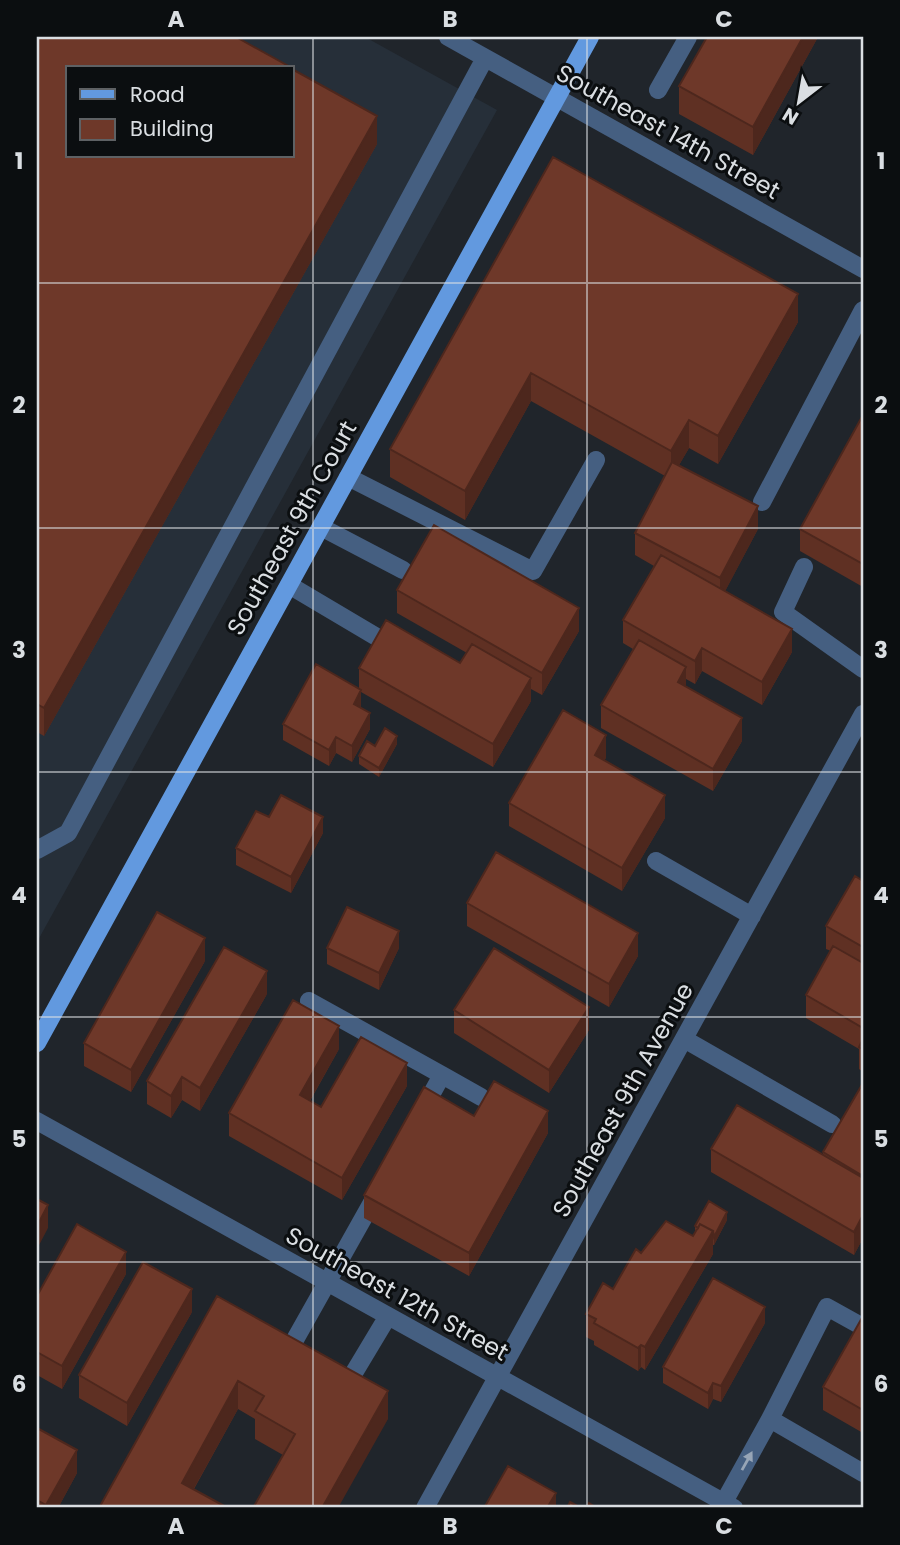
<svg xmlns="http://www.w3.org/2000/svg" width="900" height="1545" font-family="Poppins,sans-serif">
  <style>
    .built { fill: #262f39; fill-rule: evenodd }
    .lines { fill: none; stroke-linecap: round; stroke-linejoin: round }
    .minor { stroke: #455f81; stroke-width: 18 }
    .major { stroke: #6299df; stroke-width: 18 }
    .wall { fill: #5f3023 }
    .shaded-wall { fill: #4d271d }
    .building { fill: #6e3829; stroke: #4d271d; stroke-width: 2 }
    .oneway { fill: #97a5b6 }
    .grid { fill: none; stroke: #dadee2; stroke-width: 2; stroke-opacity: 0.55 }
    .labels { text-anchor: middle; stroke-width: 6; stroke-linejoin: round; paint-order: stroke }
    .street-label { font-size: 24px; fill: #dadee2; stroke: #0b0e10 }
    .neatline { fill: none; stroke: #dadee2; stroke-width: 2.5 }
    .grid-label { font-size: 23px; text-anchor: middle; font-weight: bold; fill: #dadee2 }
  </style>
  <rect width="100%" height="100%" fill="#20252b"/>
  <!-- built -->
  <path class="built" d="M37,37H365L497,110L37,942ZM68,68H292V156H68Z"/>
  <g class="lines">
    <!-- minor -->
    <path class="minor" d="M448,37L863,269
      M658,90L688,37
      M348,477L533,571L596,460
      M762,502L863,310
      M321,527L403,570
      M804,567L783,612L863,669
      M289,585L375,636
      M37,850L68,833L485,58
      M656,861L752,916
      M309,1001L442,1075L421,1113
      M684,1039L832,1124
      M442,1075L481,1097
      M37,1121L734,1508
      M863,1327L827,1307L770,1419L863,1473
      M292,1345L374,1199
      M349,1381L388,1316
      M724,1502L770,1419
      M425,1508L863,714"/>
    <!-- major -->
    <path class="major" d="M37,1043L590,37"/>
  </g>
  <!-- wall -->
  <path class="wall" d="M37,37L377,144L44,736L37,732Z
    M707,37H818L753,155L679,114V86Z
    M553,157L798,322L718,464L689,448L679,465L758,529L725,591L792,652L762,705L702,671L695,684L686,679V686L742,741L713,791L601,728V705L633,649L623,643V620L654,566L635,555V533L665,476L531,401L465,520L390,477V449Z
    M863,415V587L800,551V529Z
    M397,590L579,631L542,695L531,689V701L493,767L361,692V706L360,708L370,729L352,762L336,753L329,766L283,740V724L359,688V668L460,663L467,653L397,613Z
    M397,744L379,777L359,764V756L375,746Z
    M606,758L604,760L665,818L622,891L509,826V803Z
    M269,817L323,833L291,893L236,865V848Z
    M863,881V1072L859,1069V1049L806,1018V995L831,951L826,949V926Z
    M467,903L638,956L609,1007L467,926Z
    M327,948H399L379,990L327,964Z
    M205,961L131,1092L84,1066V1043Z
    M267,994L200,1111L182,1100L171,1118L147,1104V1081Z
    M454,1010L589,1030L549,1093L454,1033Z
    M339,1049L310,1101L321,1107L407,1086L342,1200L229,1136V1113Z
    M863,1083V1238L854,1255L711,1172V1149L823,1154V1152Z
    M474,1116L548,1133L469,1276L364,1218V1195Z
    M727,1220L714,1245H713V1254L645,1370L641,1367L638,1371L594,1345V1341L586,1337V1314L613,1289L641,1253L693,1236L695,1233V1226Z
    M126,1274L62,1389L37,1375V1296Z
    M217,1296L388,1419L283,1455L255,1439V1419L238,1409L194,1489L99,1508Z
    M192,1312L127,1426L79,1398V1375Z
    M863,1316V1433L823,1410V1387Z
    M765,1323L721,1402L713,1399L708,1409L663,1383V1367Z
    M37,1428L77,1473L58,1508H37Z"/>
  <!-- shaded-wall -->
  <path class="shaded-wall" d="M803,37H818L753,155V127Z
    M377,116V144L44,736V708Z
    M798,294V322L718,464V436Z
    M531,373V401L465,520V491Z
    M689,420V448L671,479V451Z
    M758,506V529L720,601V578Z
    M579,608V631L542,695V673Z
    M792,629V652L762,705V682Z
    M702,648V671L695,684V661Z
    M686,667V690L678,682Z
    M531,678V701L493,767V744Z
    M361,690V706L354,720V704Z
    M370,713V729L352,762V746Z
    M742,718V741L713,791V769Z
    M606,735V758L595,778V755Z
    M397,736V744L379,777V768Z
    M336,737V753L329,766V750Z
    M665,795V818L622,891V868Z
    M323,817V833L291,893V877Z
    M399,931V948L379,990V973Z
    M638,933V956L609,1007V984Z
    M205,938V961L131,1092V1070Z
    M267,971V994L200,1111V1088Z
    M589,1007V1030L549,1093V1070Z
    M339,1026V1049L300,1118V1095Z
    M407,1063V1086L342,1200V1178Z
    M182,1077V1100L171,1118V1096Z
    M548,1111V1133L469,1276V1253Z
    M48,1205V1228L37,1249V1226Z
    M727,1212V1220L714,1245V1237Z
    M863,1215V1238L854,1255V1232Z
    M713,1231V1254L645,1370V1347Z
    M126,1252V1274L62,1389V1366Z
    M192,1289V1312L127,1426V1403Z
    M765,1307V1323L721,1402V1386Z
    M641,1345V1367L638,1371V1348Z
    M238,1381V1409L183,1508L182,1483Z
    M713,1383V1399L708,1409V1393Z
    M388,1391V1419L338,1508H322Z
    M77,1450V1473L58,1508H46V1505Z
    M556,1493V1508H547Z"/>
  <!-- building -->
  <path class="building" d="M37,37H236L292,68H68V156H292V69L377,116L44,708L37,704Z
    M707,37H803L753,127L679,86Z
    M553,157L798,294L718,436L689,420L671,451L531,373L465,491L390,449Z
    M863,415V564L800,529Z
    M672,462L758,506L720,578L635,533Z
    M434,525L579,608L542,673L397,590Z
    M661,555L792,629L762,682L702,648L695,661L623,620Z
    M386,620L460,663L472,644L531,678L493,744L359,668Z
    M639,640L686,667L678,682L742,718L713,769L601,705Z
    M316,664L361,690L354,704L370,713L352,746L336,737L329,750L283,724Z
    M563,710L606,735L595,755L665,795L622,868L509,803Z
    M385,728L397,736L379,768L359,756L367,741L375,746Z
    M281,795L323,817L291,877L236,848L256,811L269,817Z
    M496,852L638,933L609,984L467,903Z
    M855,876L863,881V947L826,926Z
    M347,907L399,931L379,973L327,948Z
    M157,912L205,938L131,1070L84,1043Z
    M833,946L863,963V1028L806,995Z
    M224,947L267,971L200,1088L182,1077L171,1096L147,1081Z
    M494,948L589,1007L549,1070L454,1010Z
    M293,1000L339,1026L300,1095L321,1107L361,1037L407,1063L342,1178L229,1113Z
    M863,1039V1049L859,1047Z
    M494,1081L548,1111L469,1253L364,1195L424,1087L474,1116Z
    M863,1083V1176L823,1152Z
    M737,1105L863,1178V1215L854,1232L711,1149Z
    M37,1199L48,1205L37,1226Z
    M709,1201L727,1212L714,1237L713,1231L700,1224L698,1228L695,1226Z
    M666,1221L693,1236L700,1224L713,1231L645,1347L641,1345L638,1348L594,1323L596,1319L586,1314L603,1283L613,1289L636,1249L641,1253Z
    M77,1224L126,1252L62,1366L37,1352V1296Z
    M143,1262L192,1289L127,1403L79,1375Z
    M713,1278L765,1307L721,1386L713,1383L708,1393L663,1367Z
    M217,1296L388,1391L322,1508H253L295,1434L255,1411L264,1396L238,1381L182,1483L228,1508H99Z
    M863,1316V1410L823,1387Z
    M37,1428L77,1450L46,1505L37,1500Z
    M508,1466L556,1493L547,1508H484Z
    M570,1502L581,1508H567Z
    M589,1503L597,1508H586Z"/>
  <!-- one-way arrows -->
  <defs><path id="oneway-solid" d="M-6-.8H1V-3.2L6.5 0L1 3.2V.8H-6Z" transform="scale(1.75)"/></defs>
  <use class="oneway" href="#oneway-solid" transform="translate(747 1461) rotate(-61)"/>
  <!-- grid -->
  <path class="grid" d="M313,37V1508M587,37V1508M37,283H863M37,528H863M37,772H863M37,1017H863M37,1262H863"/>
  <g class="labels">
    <!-- street labels -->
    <g class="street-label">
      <text transform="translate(668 132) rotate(29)" y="8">Southeast 14th Street</text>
      <text transform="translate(292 528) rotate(-61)" y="8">Southeast 9th Court</text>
      <text transform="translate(623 1100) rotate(-61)" y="8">Southeast 9th Avenue</text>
      <text transform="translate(397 1294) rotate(29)" y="8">Southeast 12th Street</text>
    </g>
  </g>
  <!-- border -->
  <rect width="900" height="1545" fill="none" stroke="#0b0e10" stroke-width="77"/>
  <!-- legend -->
  <rect x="66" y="66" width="228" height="91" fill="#0b0e10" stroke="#5e6164" stroke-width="2"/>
  <rect x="80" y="89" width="35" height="10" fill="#6299df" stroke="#5e6164" stroke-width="2"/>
  <text x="130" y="102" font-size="21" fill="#dadee2">Road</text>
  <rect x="80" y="119" width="35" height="21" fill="#6e3829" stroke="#5e6164" stroke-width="2"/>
  <text x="130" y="136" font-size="21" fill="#dadee2">Building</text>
  <!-- north arrow -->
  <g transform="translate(799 102) rotate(211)" stroke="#0b0e10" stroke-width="5" paint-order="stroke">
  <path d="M0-5L12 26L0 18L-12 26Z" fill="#dadee2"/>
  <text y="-10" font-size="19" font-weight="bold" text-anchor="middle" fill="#dadee2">N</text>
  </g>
  <rect x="38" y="38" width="824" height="1468" class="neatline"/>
  <g class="grid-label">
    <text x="176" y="27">A</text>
    <text x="450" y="27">B</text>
    <text x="724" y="27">C</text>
    <text x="19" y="169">1</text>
    <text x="881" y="169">1</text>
    <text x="19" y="413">2</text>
    <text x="881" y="413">2</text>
    <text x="19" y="658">3</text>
    <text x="881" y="658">3</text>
    <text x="19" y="903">4</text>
    <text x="881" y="903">4</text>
    <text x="19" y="1147">5</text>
    <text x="881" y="1147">5</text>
    <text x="19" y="1392">6</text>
    <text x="881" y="1392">6</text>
    <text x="176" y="1534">A</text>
    <text x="450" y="1534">B</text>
    <text x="724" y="1534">C</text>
  </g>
</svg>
